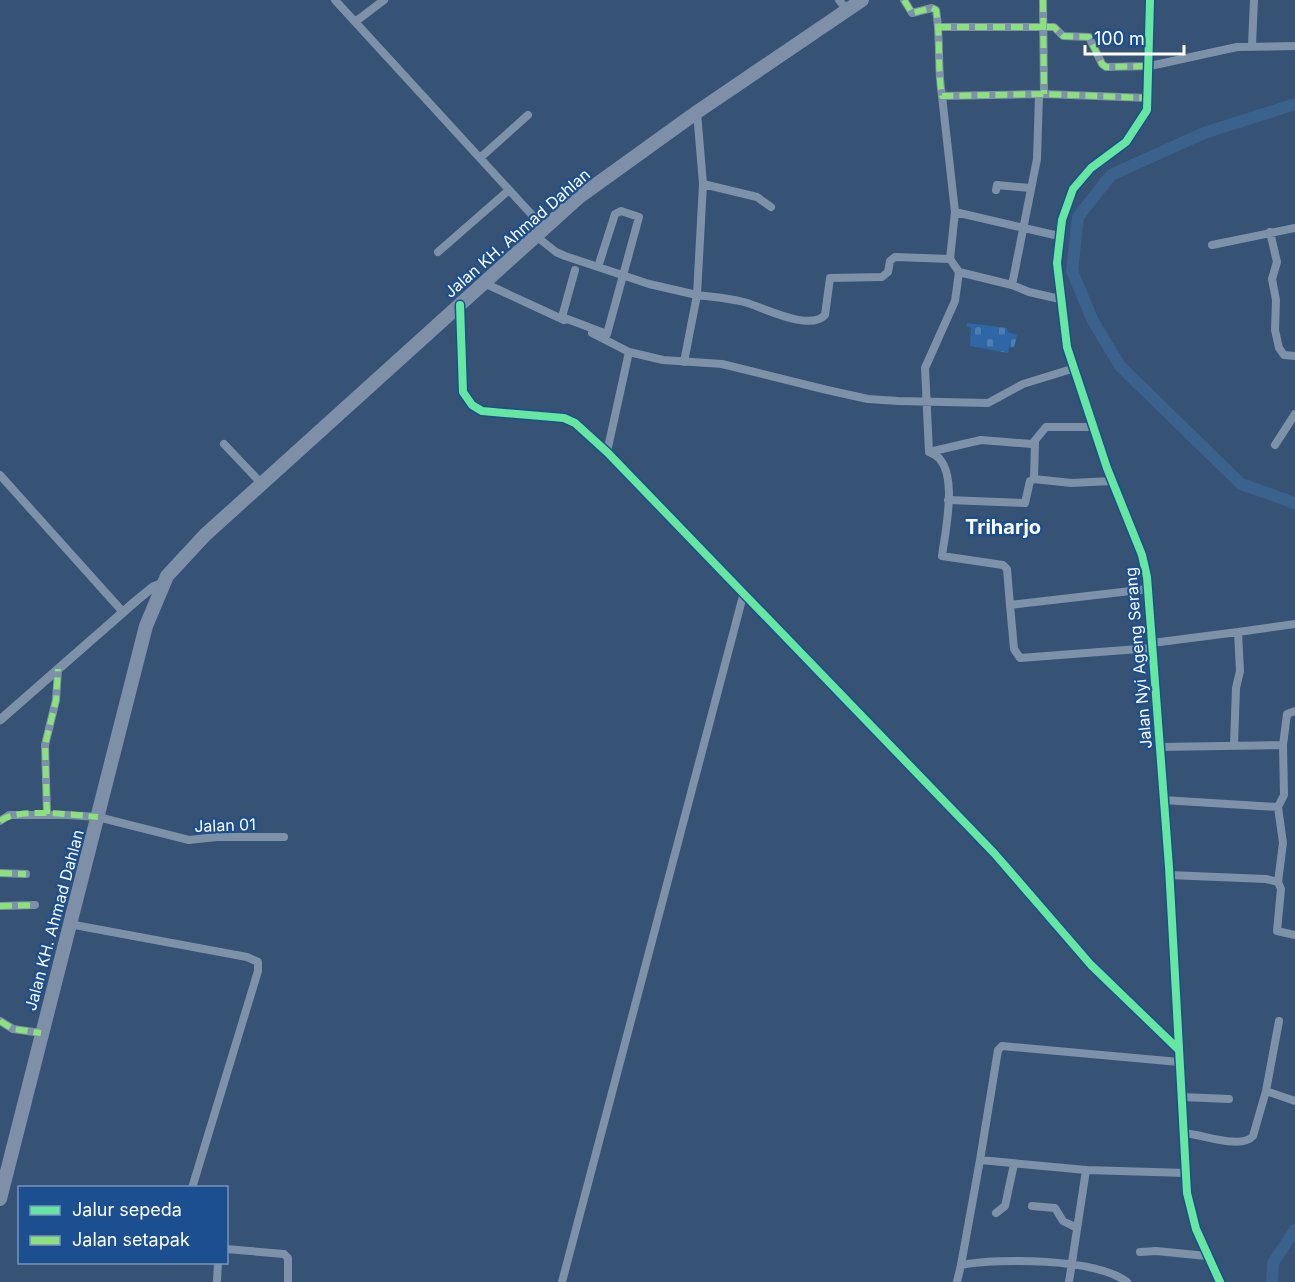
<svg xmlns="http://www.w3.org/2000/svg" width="1295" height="1282" font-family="Inter,sans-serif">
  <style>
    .cemetery { fill: url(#cemetery-stones) }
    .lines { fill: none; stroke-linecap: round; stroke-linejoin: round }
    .river { stroke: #3b618d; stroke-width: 12 }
    .minor { stroke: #7d92a8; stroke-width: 8 }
    .tertiary { stroke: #7d92a8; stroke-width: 9 }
    .trunk { stroke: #7e90a7; stroke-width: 14 }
    .quiet { stroke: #8de07e; stroke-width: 6; stroke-dasharray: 12 6; stroke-linecap: butt }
    .cycleway-casing { stroke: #1b4f8f; stroke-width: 11 }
    .cycleway { stroke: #66e7a1; stroke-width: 8 }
    .labels { text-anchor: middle; stroke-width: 4.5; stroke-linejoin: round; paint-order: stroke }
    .street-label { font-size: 16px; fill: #fff; stroke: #1b4f8f }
    .quarter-label { font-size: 20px; font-weight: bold; fill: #fff; stroke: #1b4f8f }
  </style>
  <defs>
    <pattern id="cemetery-stones" width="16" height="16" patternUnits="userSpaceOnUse" patternTransform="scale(1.5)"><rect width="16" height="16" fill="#2f66a5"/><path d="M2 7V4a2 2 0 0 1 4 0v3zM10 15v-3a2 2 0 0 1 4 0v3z" fill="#4e7db2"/></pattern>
  </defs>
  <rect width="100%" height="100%" fill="#365274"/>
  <!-- cemetery -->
  <path class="cemetery" d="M967,323L1007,328L1008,332L1017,335L1014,348L1009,347L1008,353L970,346L971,328L966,326Z"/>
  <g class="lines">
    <!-- river -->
    <path class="river" d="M1295,104L1204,133L1111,175L1078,217L1072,271L1093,321L1120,366L1241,484L1295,503
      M1272,1282L1273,1263L1295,1230"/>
    <!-- minor -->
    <path class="minor" d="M335,0L544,228
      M839,0L847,10
      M904,0L912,13L932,8L936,10C941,39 937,67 942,96L1044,94L1148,98
      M1043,0L1044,94
      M1150,0L1147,110L1126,142L1091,168L1073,189L1062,220L1057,263L1067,347L1107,468L1142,555L1147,577L1169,867L1187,1193L1196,1229L1220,1282
      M355,22L384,0
      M939,27H1054L1063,36L1089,37L1102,64L1106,67L1150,66L1237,47L1295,46
      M1252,45L1254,0
      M1039,95L1037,159L1012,285L1029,292L1060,299
      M942,96L955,212
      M480,158L528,115
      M703,184L757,197L771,207
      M996,190L997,185L1030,188
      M1270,232L1277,262L1272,279L1276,300L1275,330L1279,348L1284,355L1295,356
      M536,236L556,252L565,256L649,284L697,295L703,184L697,112
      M1212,245L1295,228
      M438,252L509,190
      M575,270L562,317L607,334L639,217L621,211L615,214L598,267
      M959,272L955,301L925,368L929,452L981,440L1032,444L1046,427H1095
      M484,283L564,320
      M1012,285L959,272L950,259L955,212L1059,236
      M460,305L463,392L472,405L482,411L564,418L575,423L607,452L994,853L1091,965L1178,1049
      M592,333L629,352L607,452
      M629,352L663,360L722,364L827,390L868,399L898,401L988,403L1023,384L1075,368
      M684,362L697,295C712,297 729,298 744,302C763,307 809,332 825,315L830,278L882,277L888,272L890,261L895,257L950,259
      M224,444L262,484
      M1275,445L1295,414
      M931,453C961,464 945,532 942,556L1003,565L1007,569L1010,605L1148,589
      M0,475L123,612
      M1034,479L1035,442
      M948,500L1025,503L1030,481L1034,479L1071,483L1112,481
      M1010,605L1014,649L1020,658L1152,648
      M1238,632L1295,624
      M1152,643L1238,632L1240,671L1236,688L1234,744
      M1283,745L1287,714L1295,711
      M1159,747L1283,745L1284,795L1278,807L1163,800
      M1278,807L1283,843L1278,882
      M47,814L45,745L56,700L58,669
      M0,821L9,815H67L98,817L189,840L217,837H284
      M0,873L26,874
      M1169,875L1266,879L1278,882L1281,889L1277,931L1295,935
      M0,906L35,905
      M69,924L247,957L258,962V971L192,1188
      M0,1021L13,1029L41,1033
      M1266,1091L1295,1101
      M1181,1097L1229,1099
      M1183,1133C1202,1134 1241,1150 1253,1136L1266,1091L1279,1021
      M980,1160L998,1050L1002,1046L1179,1062
      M1032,1206L1055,1208L1063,1221L1075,1227
      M996,1213L1005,1206L1014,1164
      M226,1249L284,1254L288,1258V1282
      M1140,1252L1156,1251L1207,1256
      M961,1265L980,1160L1086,1170L1186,1173
      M217,1282L218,1262
      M562,1282L743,596
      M957,1282L961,1265C999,1258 1096,1258 1127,1282
      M1069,1282L1086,1170"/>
    <!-- tertiary -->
    <path class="tertiary" d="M0,720L137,600L153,587L166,582"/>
    <!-- trunk -->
    <path class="trunk" d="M0,1199L146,626L167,576L205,535L579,197L697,112L862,0"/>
    <!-- quiet -->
    <path class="quiet" d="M904,0L912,13L932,8L936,10C941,39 937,67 942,96L1044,94L1148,98
      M1043,0L1044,94
      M939,27H1054L1063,36L1089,37L1102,64L1106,67L1150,66
      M47,814L45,745L56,700L58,669
      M0,821C19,807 74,815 98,817
      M0,873L26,874
      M0,906L35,905
      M0,1021L13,1029L41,1033"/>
    <!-- cycleway casing -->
    <g class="cycleway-casing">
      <path id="cycleway" d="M1150,0L1147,110L1126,142L1091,168L1073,189L1062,220L1057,263L1067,347L1107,468L1142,555L1147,577L1169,867L1187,1193L1196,1229L1220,1282
        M460,305L463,392L472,405L482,411L564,418L575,423L607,452L994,853L1091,965L1178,1049"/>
    </g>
    <!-- cycleway -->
    <use href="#cycleway" class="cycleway"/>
  </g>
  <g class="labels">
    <!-- street labels -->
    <g class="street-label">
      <text transform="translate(517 233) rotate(-41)" y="6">Jalan KH. Ahmad Dahlan</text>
      <text transform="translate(1138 658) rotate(-95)" y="6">Jalan Nyi Ageng Serang</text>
      <text transform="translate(225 825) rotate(-2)" y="6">Jalan 01</text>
      <text transform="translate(54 920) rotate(-75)" y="6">Jalan KH. Ahmad Dahlan</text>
    </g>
    <!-- quarter labels -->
    <g class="quarter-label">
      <text x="1003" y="534">Triharjo</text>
    </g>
  </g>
  <!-- legend -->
  <rect x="18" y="1186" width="210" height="78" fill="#1b4f8f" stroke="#7695bc" stroke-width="1.5"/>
  <rect x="30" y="1206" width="30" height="9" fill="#66e7a1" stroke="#7695bc" stroke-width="1.5"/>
  <text x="72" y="1216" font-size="18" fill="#ffffff">Jalur sepeda</text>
  <rect x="30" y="1236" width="30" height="9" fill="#8de07e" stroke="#7695bc" stroke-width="1.5"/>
  <text x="72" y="1246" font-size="18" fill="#ffffff">Jalan setapak</text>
  <!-- scale -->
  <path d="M1085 45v9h99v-9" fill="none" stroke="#ffffff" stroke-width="3"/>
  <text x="1094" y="45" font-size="18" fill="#ffffff" stroke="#1b4f8f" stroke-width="4.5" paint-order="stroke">100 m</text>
</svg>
